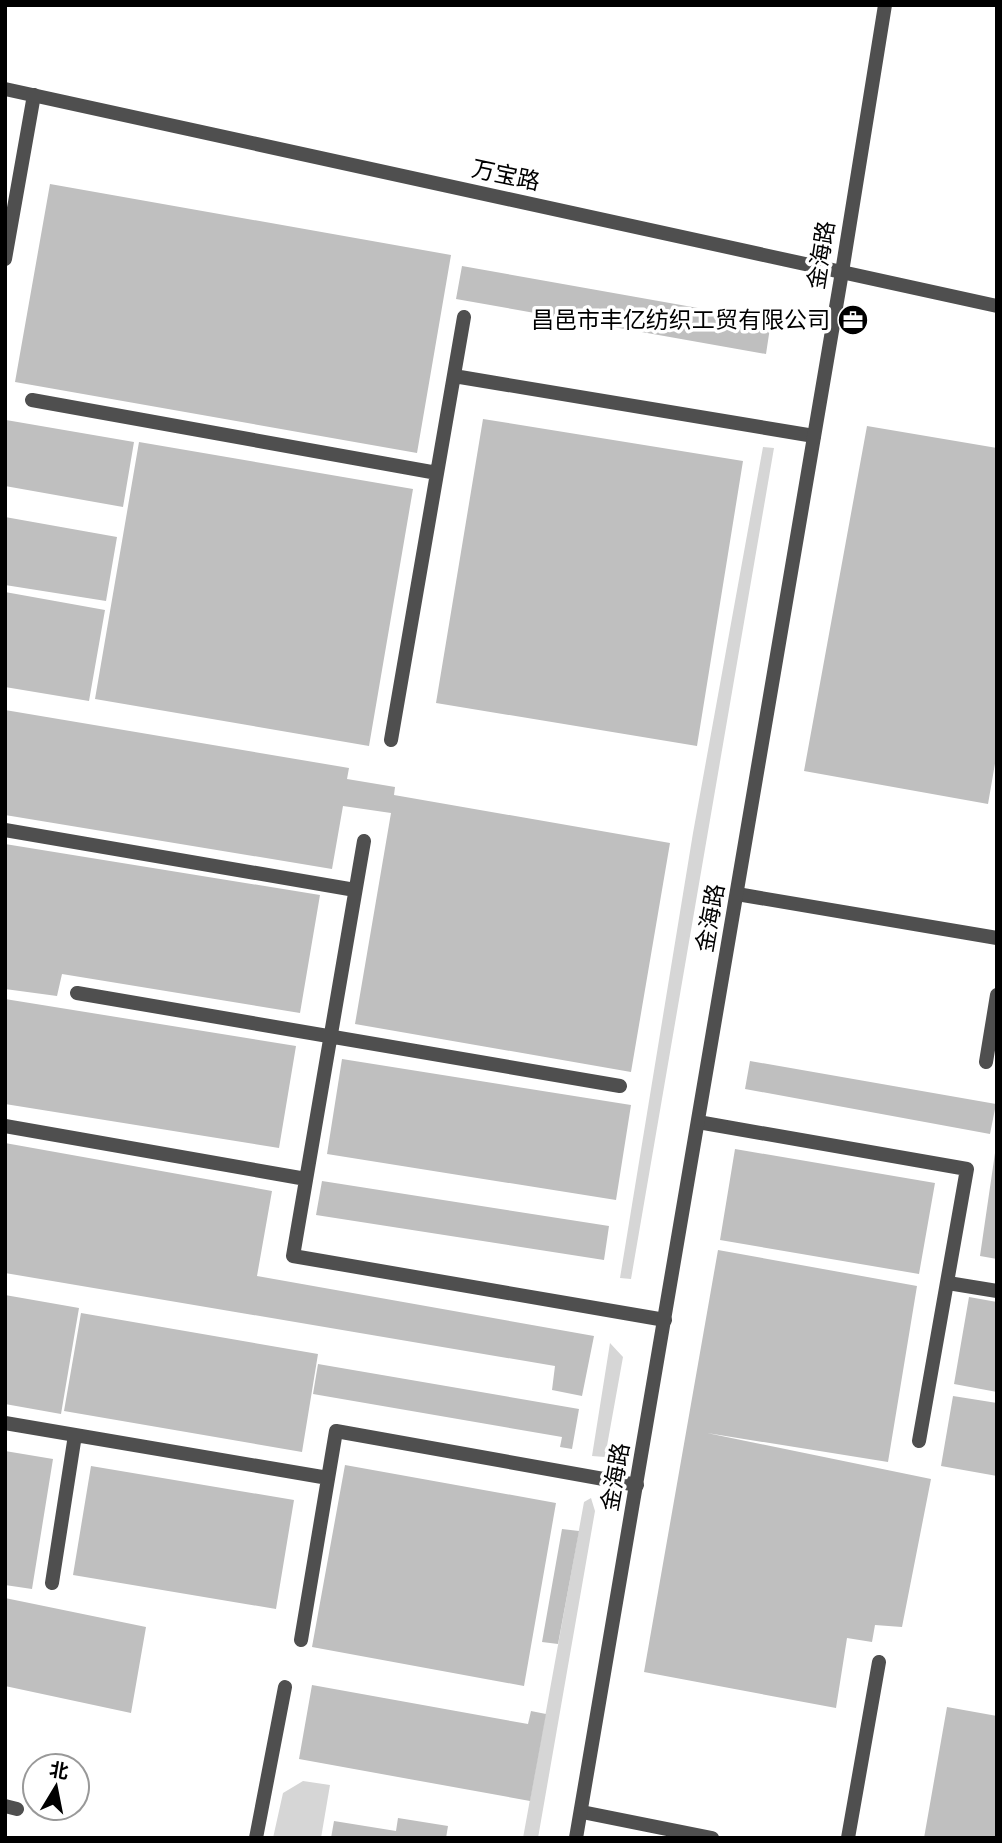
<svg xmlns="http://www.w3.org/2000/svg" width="1002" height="1843" font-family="'Roboto Condensed','Noto Sans SC',sans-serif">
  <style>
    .green { fill: #d6d6d6 }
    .building { fill: #bfbfbf }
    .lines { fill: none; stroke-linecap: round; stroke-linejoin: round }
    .service { stroke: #4f4f4f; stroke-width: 14 }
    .tertiary { stroke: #4f4f4f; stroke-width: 14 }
    .labels { text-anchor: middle; stroke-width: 7; stroke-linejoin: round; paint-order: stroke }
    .street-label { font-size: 23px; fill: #000; stroke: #fff }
    .poi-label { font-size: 23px; fill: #000; stroke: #fff; text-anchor: end }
  </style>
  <rect width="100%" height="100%" fill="#fff"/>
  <!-- green -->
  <path class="green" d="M763,447L774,448L631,1279L620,1278L693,833Z
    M610,1343L623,1357L605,1457L592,1456Z
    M591,1498L595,1511L538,1838H523L584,1502Z
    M303,1781L330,1785L321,1838H273L283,1793Z"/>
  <!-- building -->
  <path class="building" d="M50,184L451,255L417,453L15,382Z
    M462,266L771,321L766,354L456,299Z
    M483,419L743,461L697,746L436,703Z
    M6,420L134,442L123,507L5,486Z
    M867,426L997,448V752L988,804L804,771Z
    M139,442L413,489L369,746L95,699Z
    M5,517L117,537L106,601L5,585Z
    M5,592L105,610L89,701L5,687Z
    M5,710L349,768L347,779L395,787L394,795L670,843L631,1072L355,1024L391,813L343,806L332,869L5,815Z
    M5,844L320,895L300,1013L62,974L57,996L5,989Z
    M5,999L296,1046L279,1148L5,1104Z
    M342,1059L631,1105L616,1200L327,1154Z
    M750,1061L996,1104L990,1134L745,1089Z
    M5,1143L272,1191L257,1276L594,1336L582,1396L552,1390L555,1366L5,1273Z
    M735,1149L935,1183L919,1274L720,1240Z
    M995,1153H997V1259L980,1256Z
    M322,1181L609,1226L604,1260L316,1215Z
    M718,1250L917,1286L888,1462L707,1433L931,1479L902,1627L875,1625L872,1642L847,1638L836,1708L644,1672Z
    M5,1295L79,1308L61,1414L5,1404Z
    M969,1297L997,1302V1392L954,1384Z
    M81,1313L318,1354L302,1452L64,1411Z
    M318,1364L579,1409L572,1449L560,1447L562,1437L313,1394Z
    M953,1396L997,1403V1476L941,1466Z
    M5,1451L53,1459L32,1589L5,1585Z
    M345,1465L556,1503L524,1686L312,1647Z
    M91,1466L294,1500L276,1609L73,1575Z
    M562,1529L579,1531L558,1644L542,1642Z
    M5,1598L146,1627L131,1713L5,1686Z
    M312,1685L528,1724L531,1711L546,1714L530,1801L299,1759Z
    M947,1707L997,1716V1838H924Z
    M398,1818L448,1826L446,1838H331L334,1821L396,1831Z"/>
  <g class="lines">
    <!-- service -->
    <path class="service" d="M5,259L34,95
      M454,376L814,436
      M32,400L437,473
      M391,740L464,317
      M5,830L355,890
      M364,841L293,1256L665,1320
      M737,894L997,938
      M77,993L620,1086
      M986,1062L997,995
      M698,1122L967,1169L919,1441
      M5,1126L306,1179
      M948,1283L997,1291
      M5,1423L328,1478
      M52,1583L75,1435
      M301,1640L336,1431L637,1485
      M5,1806L17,1809
      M582,1812L712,1838
      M256,1838L285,1687
      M848,1838L879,1662"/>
    <!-- tertiary -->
    <path class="tertiary" d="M5,89L997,306
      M576,1838L842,272L885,5"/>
  </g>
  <!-- icons -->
  <defs>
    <g id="office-disc" transform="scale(1.575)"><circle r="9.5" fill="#000" stroke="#fff"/><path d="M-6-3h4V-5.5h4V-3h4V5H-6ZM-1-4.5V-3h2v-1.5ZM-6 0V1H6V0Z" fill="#fff"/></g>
  </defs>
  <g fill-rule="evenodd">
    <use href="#office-disc" x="853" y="320"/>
  </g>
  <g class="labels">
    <!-- street labels -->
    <g class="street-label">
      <text transform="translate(506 175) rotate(12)" y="8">万宝路</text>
      <text transform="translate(821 255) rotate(-81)" y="8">金海路</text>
      <text transform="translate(710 918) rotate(-80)" y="8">金海路</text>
      <text transform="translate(615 1477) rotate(-80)" y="8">金海路</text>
    </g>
    <!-- poi labels -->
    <g class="poi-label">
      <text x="830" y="328">昌邑市丰亿纺织工贸有限公司</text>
    </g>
  </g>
  <!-- border -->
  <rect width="1002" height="1843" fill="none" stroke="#000000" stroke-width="14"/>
  <!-- north arrow -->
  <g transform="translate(56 1787) rotate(10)"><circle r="33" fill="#ffffff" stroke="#999999" stroke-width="2"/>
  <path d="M0-5L12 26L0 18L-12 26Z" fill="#000000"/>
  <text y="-10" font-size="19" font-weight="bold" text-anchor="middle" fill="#000000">北</text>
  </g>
</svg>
